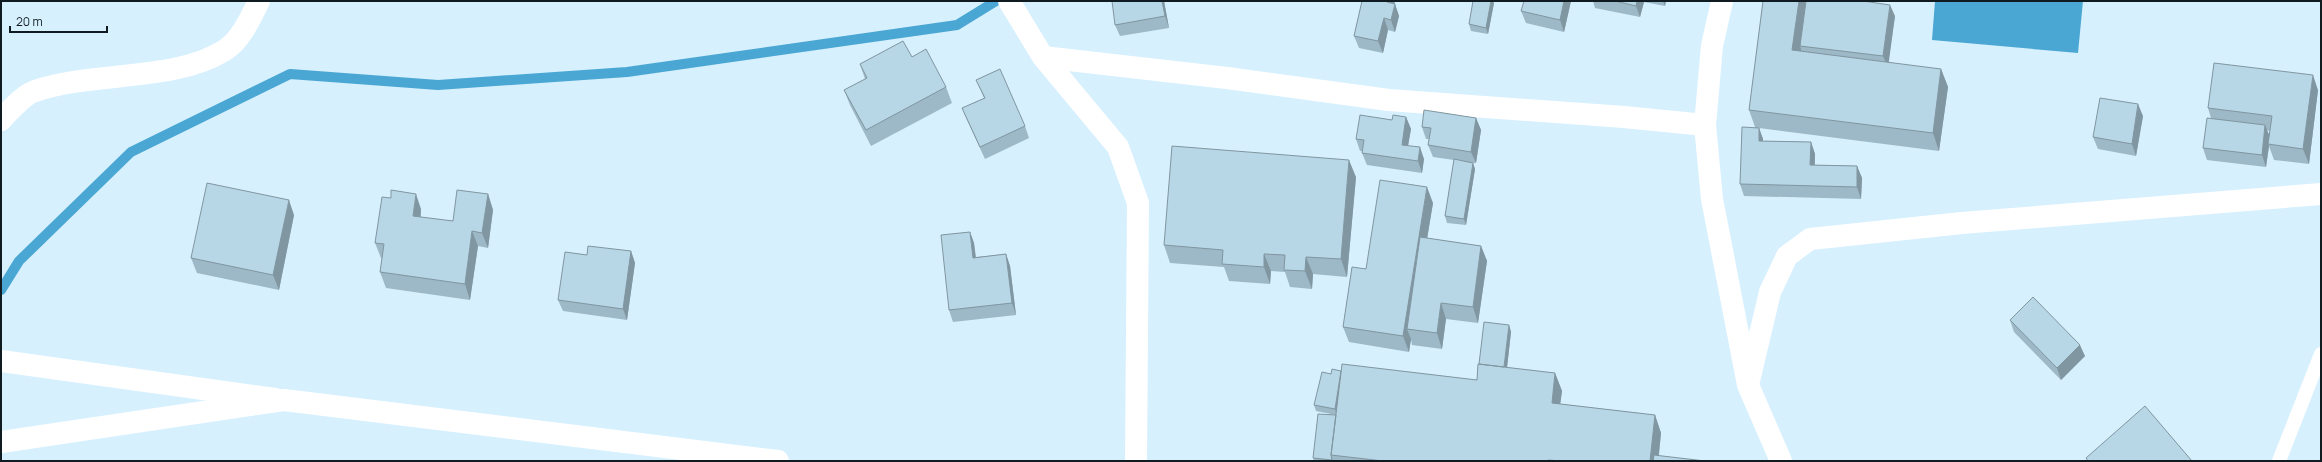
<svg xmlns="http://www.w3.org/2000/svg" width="2322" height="462" font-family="Manrope,sans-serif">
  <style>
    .water { fill: #4aa7d3 }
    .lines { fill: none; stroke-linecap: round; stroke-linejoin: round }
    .stream { stroke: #4aa7d3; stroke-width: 10 }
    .lane { stroke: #fff; stroke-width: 14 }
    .street { stroke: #fff; stroke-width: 22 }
    .secondary { stroke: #fff; stroke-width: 22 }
    .wall { fill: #9db8c6; fill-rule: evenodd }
    .shaded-wall { fill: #8096a1 }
    .building { fill: #b7d6e6; stroke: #8096a1 }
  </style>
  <rect width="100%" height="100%" fill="#d7f0fe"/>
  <!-- water -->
  <path class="water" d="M1935,1H2083L2078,53L1932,40Z"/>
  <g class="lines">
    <!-- stream -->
    <path class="stream" d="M1,290L19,261L131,152L290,74L438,85L627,72L957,25L996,1"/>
    <!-- lane -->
    <path class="lane" d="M2279,461L2321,354"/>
    <!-- street -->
    <path class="street" d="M1009,1L1043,57L1118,147L1138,203L1136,461
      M1722,1L1712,46L1705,125L1712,199L1748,385L1781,461
      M1043,57L1227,78L1389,100L1624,117L1705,125
      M1,120C8,112 25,94 35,91C93,71 175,82 225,50C241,40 251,17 259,1
      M1,361L275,399
      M1748,385L1770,292L1787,256L1810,239L1962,223L2321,194"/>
    <!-- secondary -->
    <path class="secondary" d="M1,442L284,400L778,461"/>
  </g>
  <!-- wall -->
  <path class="wall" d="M1164,1L1169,28L1120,36L1115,25Z
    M1362,1H1395L1394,4H1395L1399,16L1395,32L1388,30L1383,53L1359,48L1354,36Z
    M1571,1L1564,32L1526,23L1521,11Z
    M1593,1H1666L1665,6L1644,2L1640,17L1595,8Z
    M1763,1L1895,16L1888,63L1941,69L1948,87L1939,151L1759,128L1763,139V141L1811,142L1815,154V165L1857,166L1862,178L1861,199L1744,196L1740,184L1755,127L1749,110Z
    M1494,3L1488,34L1471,31L1469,24Z
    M912,57L946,87L952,103L871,146L850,105L844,90L865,79L860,64Z
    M976,80L1025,126L1029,138L985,159L967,120L962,108L984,98Z
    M2318,90L2309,164L2274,160L2269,146L2266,167L2207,160L2203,148L2211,118L2208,108ZM2267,130L2270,131L2269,135Z
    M2143,116L2136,156L2098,149L2093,137Z
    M1406,117L1411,129L1408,146L1424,159L1422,173L1367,165L1362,153L1363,151H1360L1356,139L1392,120Z
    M1476,118L1481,130L1476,163H1473L1475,169L1466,225L1447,223L1445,216L1454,160L1433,157L1428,145L1429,139H1426L1422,127Z
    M1356,177L1347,277L1313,274L1312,289L1290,287L1285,272L1271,271L1270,284L1229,281L1224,267L1170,263L1164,245Z
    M488,194L493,210L488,248L478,246L470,300L386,288L380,272L382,258H381L375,243L421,209V217L453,221Z
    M1433,203L1427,238L1481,246L1487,261L1478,323L1446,319L1442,349L1412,345L1411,339L1409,352L1349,342L1343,327L1366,269Z
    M294,215L279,290L197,273L191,258Z
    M970,232L974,243L976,257L1006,254L1010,266L1016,315L953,322L949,310Z
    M631,251L635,263L627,320L563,311L558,300L587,255Z
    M2010,320L2085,356L2061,380L2014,332Z
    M1509,325L1511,332L1507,368L1555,373L1562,391L1560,404L1655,415L1661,433L1659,456L1705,461H1314L1313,458L1336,415L1316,411L1314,405L1331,374L1341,371L1477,380L1479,364Z"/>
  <!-- shaded-wall -->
  <path class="shaded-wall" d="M1162,1H1164L1169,28L1165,16Z
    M1388,1H1395L1392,14L1387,2Z
    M1491,1H1493L1494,3L1488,34L1486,28Z
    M1564,1H1571L1564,32L1560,20Z
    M1637,1H1643L1644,2L1640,17L1636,6Z
    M1663,1H1666L1665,6Z
    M1799,1H1807L1800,46L1801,49L1799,68L1792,50Z
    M1395,4L1399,16L1395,32L1391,20Z
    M1890,5L1895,16L1888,68L1883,56Z
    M1384,18L1388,30L1383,53L1378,41Z
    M1941,69L1948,87L1939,151L1933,133Z
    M2313,75L2318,90L2309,164L2303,149Z
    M2138,104L2143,116L2136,156L2132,144Z
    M1406,117L1411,129L1406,157L1402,145Z
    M1476,118L1481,130L1476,163L1471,152Z
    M2265,125L2270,137L2268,144L2269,146L2266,167L2262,155Z
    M1759,128L1763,139V153L1759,141Z
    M1811,142L1815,154L1814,177L1810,165Z
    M1420,147L1424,159L1422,173L1418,161Z
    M1349,160L1356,177L1347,277L1341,259Z
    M1473,163L1475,169L1466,225L1464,219Z
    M1857,166L1862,178L1861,199L1857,187Z
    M1427,187L1433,203L1412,330L1407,329L1411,339L1409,352L1403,336Z
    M416,194L421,209L419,231L413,216Z
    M488,194L493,210L488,248L482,233Z
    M289,200L294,215L279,290L273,275Z
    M472,231L478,246L470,300L465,284Z
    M970,232L974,243L977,270L973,258Z
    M1481,246L1487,261L1478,323L1473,307Z
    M631,251L635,263L627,320L623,309Z
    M1006,254L1010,266L1016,315L1012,303Z
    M1264,254L1271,271L1270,284L1264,267Z
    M1306,257L1313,274L1312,289L1305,271Z
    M1441,303L1446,319L1442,349L1437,333Z
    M1509,325L1511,332L1506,376L1504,369Z
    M2080,345L2085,356L2061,380L2057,368Z
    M1342,371L1337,415L1335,409Z
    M1555,373L1562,391L1558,421L1552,403Z
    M1655,415L1661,433L1658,461H1650Z"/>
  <!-- building -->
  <path class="building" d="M1112,1H1162L1165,16L1115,25Z
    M1362,1H1388L1387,2L1395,4L1391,20L1384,18L1378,41L1354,36Z
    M1473,1H1491L1486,28L1469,24Z
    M1524,1H1564L1560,20L1521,11Z
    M1615,1H1637L1636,6Z
    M1763,1H1799L1792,50L1941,69L1933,133L1749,110Z
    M1806,1H1863L1890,5L1883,56L1800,46Z
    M903,41L912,57L926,49L946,87L866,130L844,90L867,78L860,64Z
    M2214,63L2313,75L2303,149L2268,144L2272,116L2208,108Z
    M1000,69L1025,126L980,147L962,108L985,98L976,80Z
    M2100,98L2138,104L2132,144L2093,137Z
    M1424,110L1476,118L1471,152L1428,145L1431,128L1422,127Z
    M1360,115L1392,120L1393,115L1406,117L1402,145L1420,147L1418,161L1362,153L1364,140L1356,139Z
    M2207,118L2265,125L2262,155L2203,148Z
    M1742,127L1759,128V141L1811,142L1810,165L1857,166V187L1740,184Z
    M1172,146L1349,160L1341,259L1306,257L1305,271L1284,270L1285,255L1264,254V267L1222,264L1223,250L1164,245Z
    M1454,159L1473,163L1464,219L1445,216Z
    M1380,180L1427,187L1403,336L1343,327L1352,267L1366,269Z
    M207,183L289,200L273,275L191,258Z
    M391,190L416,194L413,216L453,221L457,190L488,194L482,233L472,231L465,284L380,272L384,244L375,243L382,197L391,198Z
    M970,232L973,258L1006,254L1012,303L949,310L941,235Z
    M1420,237L1481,246L1473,307L1441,303L1437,333L1407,329Z
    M588,246L631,251L623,309L558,300L565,252L587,255Z
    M2033,297L2080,345L2057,368L2010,320Z
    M1484,322L1509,325L1504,367L1479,364Z
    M1342,364L1477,380L1478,364L1555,373L1552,403L1655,415L1650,461H1561L1548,460L1547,461H1383L1331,455Z
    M1332,369L1341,371L1335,409L1314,405L1322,372L1331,374Z
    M2145,406L2192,461H2088L2086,458Z
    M1318,414L1336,415L1331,455L1332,460L1313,458Z
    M1654,455L1705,461H1653Z"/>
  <!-- border -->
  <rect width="2322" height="462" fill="none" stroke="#101b21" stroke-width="4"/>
  <!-- scale -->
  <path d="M10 26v6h97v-6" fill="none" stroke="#101b21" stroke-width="2"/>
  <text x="16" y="26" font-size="12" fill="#101b21" stroke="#d7f0fe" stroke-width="3" paint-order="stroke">20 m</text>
</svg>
